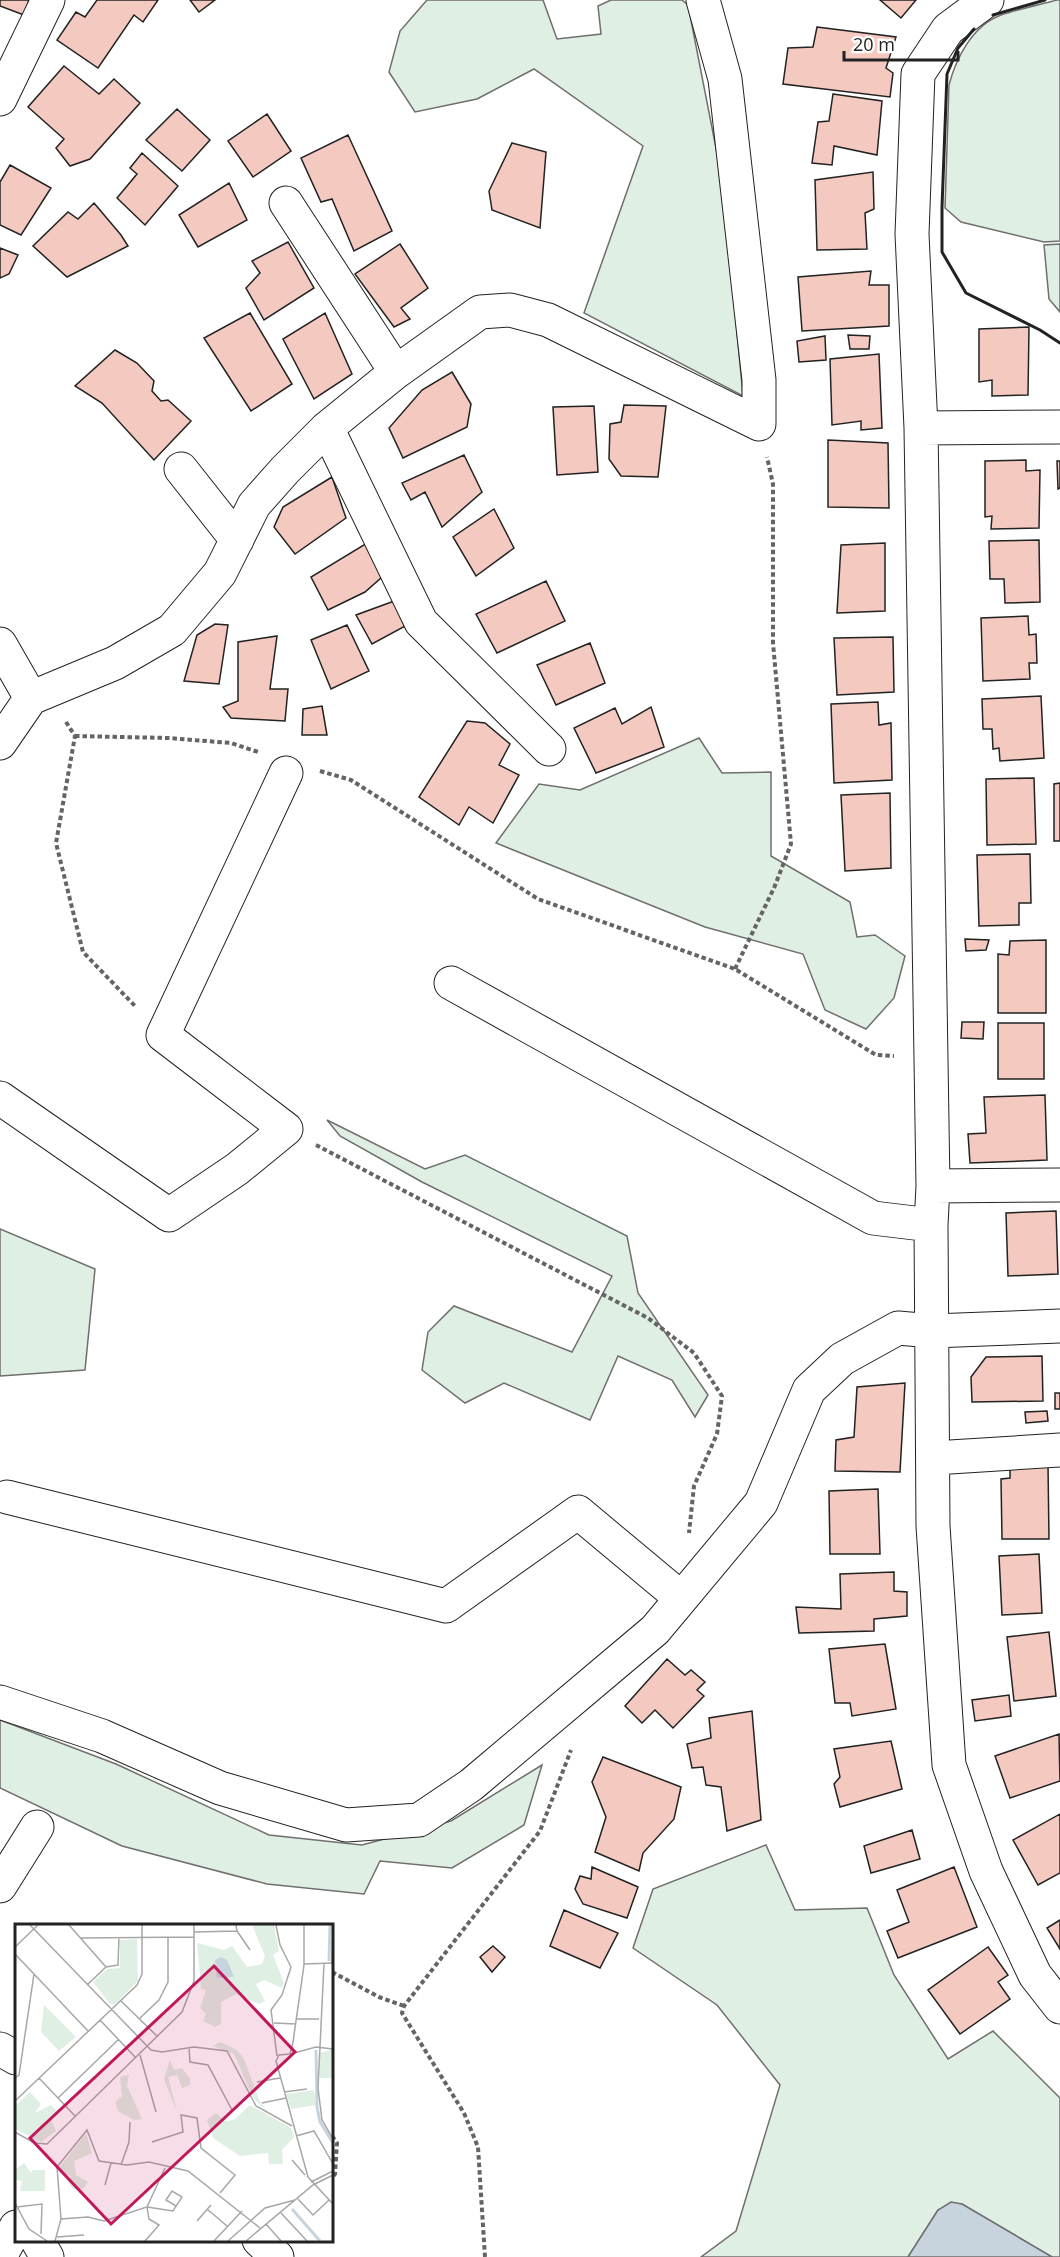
<svg xmlns="http://www.w3.org/2000/svg" width="1060" height="2257" font-family="'Open Sans',sans-serif">
  <style>
    .green { fill: #e0efe3; stroke: #6f6f6f; stroke-width: 1.5 }
    .water { fill: #c7d3dd; stroke: #6f6f6f; stroke-width: 1.5 }
    .building { fill: #f3c9c0; stroke: #222; stroke-width: 1.5 }
    .lines { fill: none; stroke-linecap: round; stroke-linejoin: round }
    .minor-casing { stroke: #222; stroke-width: 35 }
    .path { stroke: #646464; stroke-width: 4; stroke-dasharray: 4.5 3; stroke-linecap: butt }
    .minor { stroke: #fff; stroke-width: 33 }
    .wall { stroke: #222; stroke-width: 3 }
    .inset-river { fill: none; stroke: #c7d3dd; stroke-width: 3 }
    .inset-road { fill: none; stroke: #a7a7a7; stroke-width: 1.5 }
    .view { fill: #c2185b; fill-opacity: 0.15; stroke: #c2185b; stroke-width: 3 }
    .inset-edge { fill: none; stroke: #222; stroke-width: 3 }
  </style>
  <rect width="100%" height="100%" fill="#fff"/>
  <!-- green -->
  <path class="green" d="M427,0H543L557,39L601,34L598,6L611,0H682L688,5L723,184L743,396L584,313L643,146L534,69L477,99L415,112L389,72L400,31Z
    M1057,0H1060V241L1044,242L961,222L945,208L949,85C956,58 973,25 1001,15C1019,9 1038,5 1057,0Z
    M1060,244V312L1049,299L1044,245Z
    M699,738L722,773L771,772V856L850,902L857,937L875,935L905,956L894,998L866,1029L825,1010L803,954L705,927L496,843L539,784L580,790Z
    M327,1120L425,1169L465,1155L627,1236L638,1293L708,1395L695,1417L672,1380L618,1356L590,1420L504,1383L465,1403L422,1370L428,1332L454,1306L572,1352L612,1276L422,1182L340,1136Z
    M0,1229L95,1269L85,1370L0,1376Z
    M0,1720L116,1764L269,1835L362,1845L451,1821L542,1765L524,1825L452,1868L380,1861L364,1894L267,1884L122,1846L0,1788Z
    M766,1845L795,1910L867,1908L894,1975L948,2059L993,2031L1060,2098V2257H1052L962,2204L938,2210L908,2257H701L736,2231L780,2085L717,2005L633,1948L653,1889Z"/>
  <!-- water -->
  <path class="water" d="M951,2202L962,2204L1052,2257H908L938,2210Z"/>
  <!-- building -->
  <path class="building" d="M0,0H29L24,15L0,6Z
    M97,0H158L143,22L134,15L98,68L57,40L76,12L85,17Z
    M190,0H215L199,12Z
    M880,0H916L901,18Z
    M817,27L896,37L886,68L893,73L890,97L783,84L788,48L813,47Z
    M64,66L99,94L114,79L140,103L90,159L70,166L56,148L64,139L28,107Z
    M833,94L882,101L877,155L834,146L832,165L812,163L818,122L829,121Z
    M177,109L210,140L182,171L146,140Z
    M267,114L291,151L253,177L228,141Z
    M348,135L392,231L354,251L332,199L321,202L301,158Z
    M512,143L546,152L540,228L492,210L489,191Z
    M142,153L178,186L145,225L117,198L137,174L130,168Z
    M10,165L51,188L21,235L0,225V182Z
    M873,172L874,209L865,213L867,249L817,250L815,180Z
    M229,183L247,220L198,247L179,215Z
    M94,203L121,235L128,246L67,277L33,246L68,212L78,219Z
    M288,242L314,288L264,320L246,288L260,273L252,261Z
    M400,244L428,288L401,308L410,319L394,327L355,274Z
    M0,248L18,255L9,274L0,278Z
    M871,271L869,285H889V326L802,331L798,277Z
    M250,313L292,384L251,411L204,338Z
    M325,313L352,374L314,399L283,339Z
    M1029,327L1028,395L992,396V380L979,382V329Z
    M848,335L870,336L869,349H850Z
    M825,336L826,360L799,362L797,341Z
    M115,350L137,363L154,381L152,391L161,401L168,400L191,421L154,460L102,403L75,386Z
    M879,354L882,428L861,430V421L832,425L830,359Z
    M452,372L471,404L467,427L403,458L389,428L422,390Z
    M624,405L666,406L658,477L621,476L609,459L610,424L621,422Z
    M594,406L598,472L557,475L553,407Z
    M828,440L888,443L889,508L828,507Z
    M464,455L482,492L442,527L425,492L411,500L402,483Z
    M1026,460V471L1040,470L1039,528L991,529L992,516L985,517V461Z
    M1057,461H1060V488L1058,489Z
    M332,477L346,518L295,554L274,527L283,507Z
    M494,509L514,548L476,576L453,537Z
    M1039,540L1040,602L1005,603L1004,579H990L989,541Z
    M367,543L382,577L365,592L328,610L311,577Z
    M885,543V611L837,613L841,545Z
    M546,581L565,621L497,653L476,614Z
    M397,600L409,624L372,644L356,615Z
    M1028,616L1029,635L1036,634L1037,663H1029L1030,679L983,681L981,618Z
    M215,624L228,625L219,684L184,681L197,635Z
    M347,625L369,671L331,689L311,640Z
    M277,636L270,689H288L285,721L231,718L223,707L238,701V642Z
    M893,637L894,692L837,695L834,638Z
    M590,643L605,683L556,705L537,665Z
    M1041,696L1044,758L1000,761L999,748L993,749L992,729H983L982,699Z
    M878,702L879,725L891,723L892,780L834,783L831,704Z
    M322,706L327,735H302L303,709Z
    M651,707L664,747L596,773L574,728L615,708L622,724Z
    M467,721L485,723L510,744L499,765L519,775L493,823L469,807L459,825L419,797Z
    M1034,778L1036,844L987,845L986,779Z
    M1060,783V841H1054V784Z
    M890,793L891,868L845,871L841,795Z
    M1030,854L1031,903H1019V925L979,926L977,855Z
    M965,939L989,940L986,950L966,951Z
    M1046,940V1013H998V954L1009,955L1010,941Z
    M962,1022H984L983,1039L961,1038Z
    M998,1023H1044V1079H998Z
    M1045,1095L1047,1160L970,1163L968,1134L986,1133L984,1097Z
    M1056,1211L1058,1274L1008,1276L1006,1213Z
    M1042,1356L1043,1401L972,1402L971,1377L986,1357Z
    M905,1383L900,1472L835,1471L836,1440L854,1437L857,1387Z
    M1055,1393H1060V1409H1055Z
    M1047,1411L1048,1421L1026,1423L1025,1412Z
    M1010,1464H1048L1049,1539H1002L1001,1479L1010,1478Z
    M878,1489L880,1554H830L829,1491Z
    M1039,1554L1042,1613L1002,1615L999,1556Z
    M894,1572V1591L907,1592V1616L874,1619V1631L799,1633L796,1607L841,1609L840,1574Z
    M1049,1632L1056,1696L1014,1701L1007,1637Z
    M885,1644L896,1709L852,1716L850,1703H835L829,1649Z
    M667,1659L685,1675L691,1670L705,1682L697,1690L704,1696L673,1728L655,1710L642,1723L625,1706Z
    M1009,1695L1011,1716L975,1721L972,1700Z
    M752,1711L761,1820L727,1831L721,1787L706,1785L703,1767L692,1768L687,1744L711,1738L709,1718Z
    M1059,1734L1060,1781L1010,1798L995,1756Z
    M891,1741L902,1789L840,1807L834,1784L840,1777L834,1749Z
    M603,1757L681,1787L674,1819L643,1853L639,1871L595,1852L606,1817L592,1782Z
    M1060,1814V1873L1038,1885L1013,1840Z
    M912,1830L920,1859L871,1873L864,1846Z
    M592,1867L638,1887L627,1918L583,1904L575,1889L580,1876L591,1879Z
    M954,1867L977,1927L898,1958L887,1931L909,1922L897,1890Z
    M564,1910L618,1933L600,1968L550,1946Z
    M1060,1920V1949L1047,1928Z
    M493,1946L505,1957L492,1972L480,1957Z
    M988,1947L1008,1975L998,1982L1010,1999L960,2034L928,1990Z"/>
  <g class="lines">
    <!-- minor casing -->
    <g class="minor-casing">
      <path id="minor" d="M987,0L948,29L918,74L912,234L921,428L933,1186L931,1225L933,1526L949,1765L986,1871L1035,1975L1060,2007
        M0,99L48,0
        M286,203L396,372
        M327,428L421,622L549,749
        M921,428L1060,427
        M181,469L237,540
        M0,644L31,698
        M0,743L31,698L115,663L172,630L220,573L254,505L285,470L327,428L396,372L480,312L510,310L548,320L759,424V380L725,79L703,0
        M451,983L873,1218L931,1225
        M0,1098L169,1215L237,1169L286,1129L163,1035L286,773
        M933,1186L1060,1185
        M934,1458L1060,1450
        M7,1497L446,1606L578,1512L681,1598
        M0,1702L102,1736L220,1788L346,1825L419,1820L471,1785L655,1630L761,1503L809,1390L842,1359L898,1328L932,1331L1060,1326
        M0,1886L37,1827
        M0,2049L16,2058
        M37,2240L47,2257
        M259,2240L277,2257
        M0,2257L16,2227"/>
    </g>
    <!-- path -->
    <path class="path" d="M66,722L75,736L56,843L83,952L136,1007
      M75,736L168,738L231,743L258,752
      M320,771L351,780L538,899L735,969L876,1055L894,1056
      M735,969L774,888L791,844L773,643V484L767,457
      M316,1145L648,1318L694,1353L722,1396L717,1434L694,1486L689,1533
      M332,1972L379,1997L404,2006
      M332,2136L337,2143L335,2174L332,2178
      M485,2257L478,2147L464,2113L402,2013L404,2006L540,1831L571,1750"/>
    <!-- minor -->
    <use href="#minor" class="minor"/>
    <!-- wall -->
    <path class="wall" d="M993,15L1045,0
      M974,29L958,48L947,74L942,207V252L966,293L1040,330L1060,343"/>
  </g>
  <!-- overview -->
  <g transform="translate(15 1924)">
    <rect width="318" height="318" fill="#fff"/>
    <path d="M237,1H259L264,27L258,31L269,59L267,64L249,56L241,60L250,77L244,80L221,70L206,78V100L200,103L188,97L191,90L185,84L191,66L186,65L182,19L209,26L217,22L232,43L247,40L250,32ZM122,15L123,57L100,80H95L78,58L92,45L105,44V16ZM29,81L61,113L44,127L26,108ZM205,118L222,126L229,135L245,178L254,189L238,174L219,130L198,122ZM315,126H318V154H305V129ZM155,136L159,146L167,144L175,155V161L167,164L162,151L153,153L162,188L149,155ZM114,151L112,162L127,195L119,196L103,187L100,178L107,172L105,153ZM299,166L301,181L276,185L271,170ZM15,168L26,180L20,189L36,181L43,188L36,196L41,207L26,218L0,205V182ZM235,181L276,204L279,213L267,226L268,240H254L253,229L225,232L198,214L192,196L201,189L210,197L219,196ZM71,209L77,229L59,237L61,251L73,258L68,265H58L53,258L56,252L44,248V244ZM9,239L16,249L18,246H30V267H5L7,257L1,256V245Z" fill="#e0efe3"/>
    <path d="M206,33L212,36L219,53L202,54L200,36Z" fill="#c7d3dd"/>
    <path class="inset-river" d="M314,37L315,1M301,126L302,183L305,198L318,219M277,285L305,317"/>
    <path class="inset-road" d="M15,1L136,126L147,128L179,123L212,127L241,182L277,202M54,1L91,43M261,1L265,21L276,43L267,71L256,86L262,132M289,1V41L278,118L275,130L264,131L261,137L293,253L318,280M222,7L235,26M179,8L222,7L221,1M66,14L179,13M0,23L23,1M0,30L73,107M317,39L318,1M289,40L318,39M309,40L303,164L307,196L318,215M72,61L91,43L103,41L104,13M106,77L143,113M124,95L144,76L153,58V13M282,95H304M85,96L121,134M259,99L281,100M174,123L175,138L193,141L217,186M275,130L301,123L318,125M125,131L141,188M0,154L4,151L19,50M24,154L60,192M242,158L265,154M269,168L292,165M43,174L104,115M0,177L122,61L127,50V1M247,179L271,174M0,208L19,219L32,220L167,88L179,57V1M281,212L299,207L318,240M137,218L168,208L166,191L182,194L186,224L220,251L205,269M277,236L290,251M106,241L114,218L115,198M296,258L318,247M90,261L96,239M283,275L298,291L314,276M0,279L14,305L32,317M2,283L27,280L26,310M132,283L158,287L167,273L157,267L151,276L161,282M192,285L212,302M266,289L292,317M46,295L42,243L72,206L84,237L112,241L134,238L173,247L245,304M182,297L196,281M251,300L266,317M42,313L69,311M40,317L46,295L73,293L89,297L132,283L150,244M130,317L144,301L134,295L132,283M199,317L227,287M213,317L250,284L280,276M231,317L298,261L318,251"/>
    <path class="view" d="M199,42L280,128L96,300L15,214Z"/>
    <rect width="318" height="318" class="inset-edge"/>
  </g>
  <!-- scale -->
  <path d="M844 51v9h114v-9" fill="none" stroke="#222222" stroke-width="3"/>
  <text x="853" y="51" font-size="18" fill="#222222" stroke="#ffffff" stroke-width="4.5" paint-order="stroke">20 m</text>
</svg>
